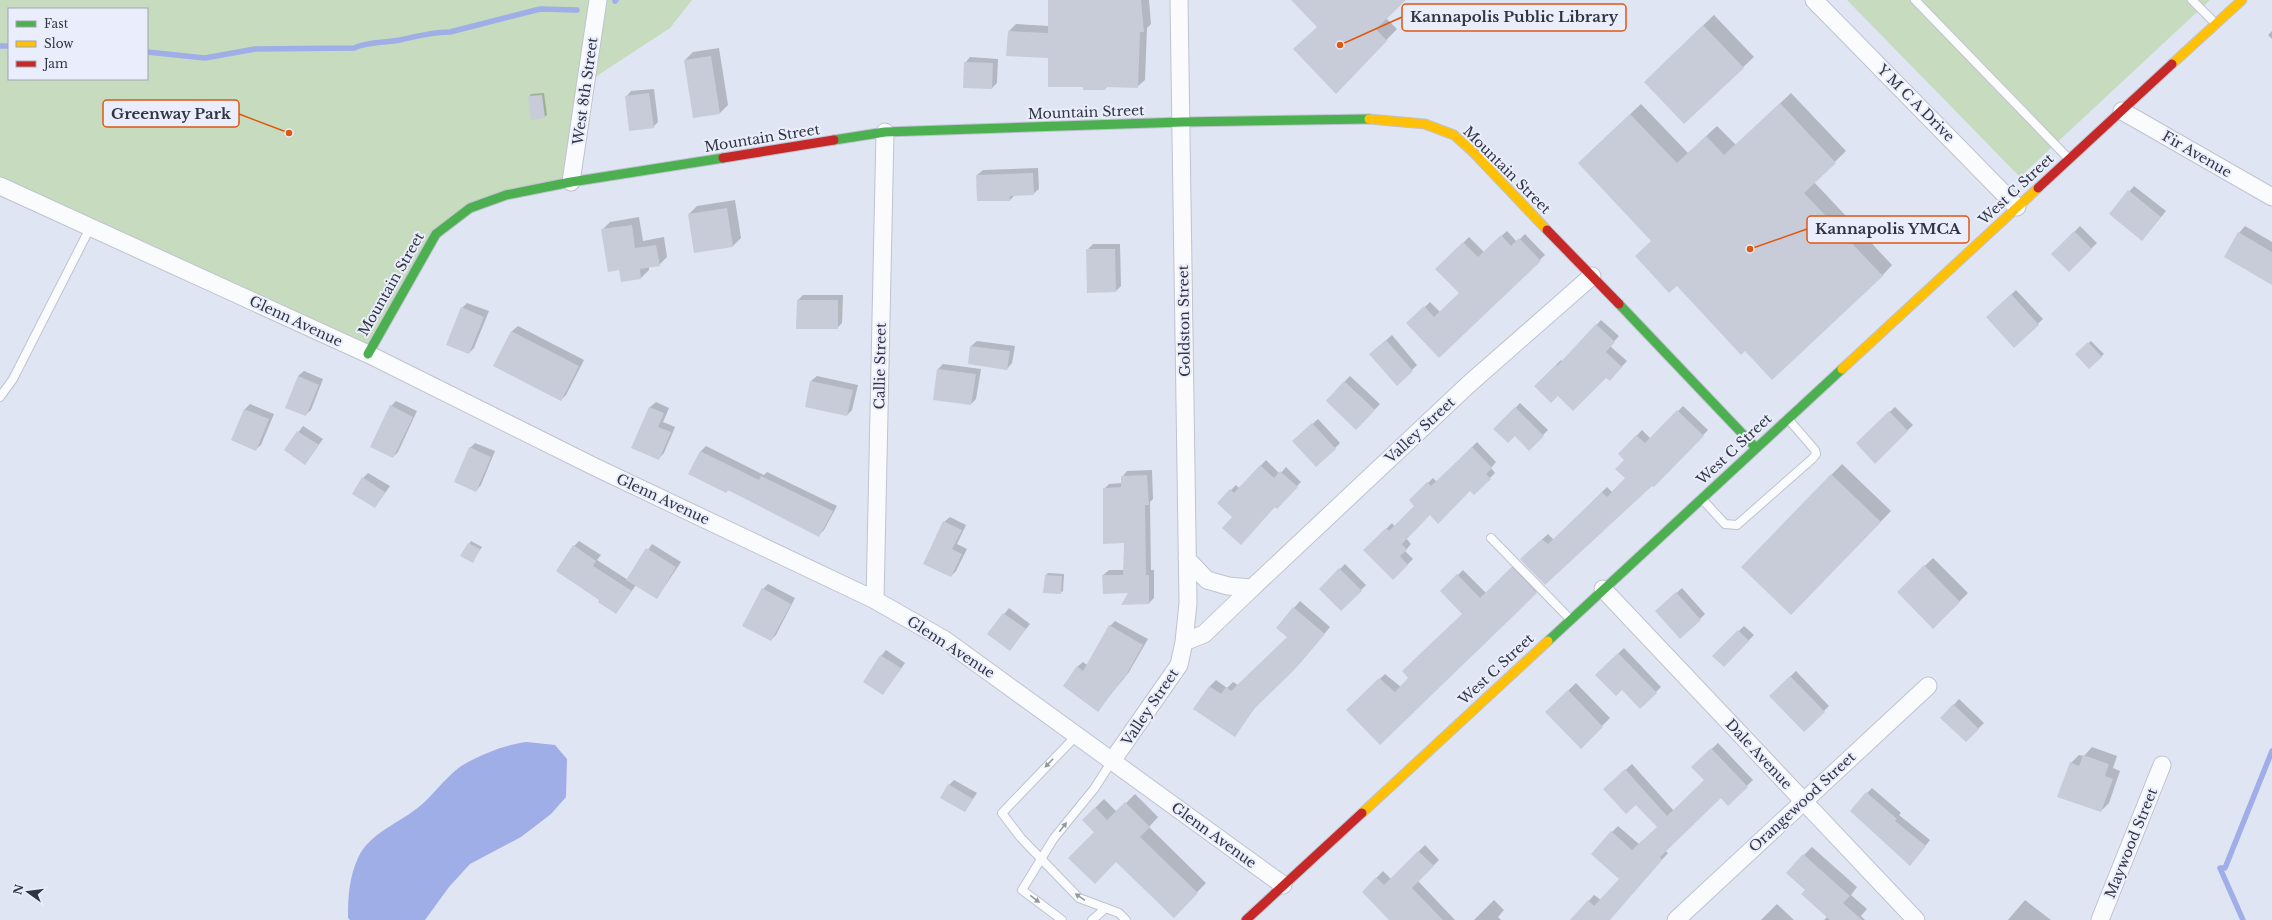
<svg xmlns="http://www.w3.org/2000/svg" width="2272" height="920" font-family="'Libre Baskerville',serif">
  <style>
    .green { fill: #c7dbbe; fill-rule: evenodd }
    .water { fill: #9faee7 }
    .shadow { fill: #0003 }
    .lines { fill: none; stroke-linecap: round; stroke-linejoin: round }
    .stream { stroke: #9faee7; stroke-width: 5.5 }
    .building { fill: #c8ccd9 }
    .lane-casing { stroke: #bfc3d0; stroke-width: 10 }
    .street-casing { stroke: #bfc3d0; stroke-width: 19 }
    .fast-casing { stroke: #bfc3d0; stroke-width: 11 }
    .slow-casing { stroke: #bfc3d0; stroke-width: 11 }
    .jam-casing { stroke: #bfc3d0; stroke-width: 11 }
    .lane { stroke: #fafbfd; stroke-width: 8 }
    .street { stroke: #fafbfd; stroke-width: 17 }
    .fast { stroke: #4caf50; stroke-width: 9 }
    .slow { stroke: #ffc107; stroke-width: 9 }
    .jam { stroke: #c62828; stroke-width: 9 }
    .oneway { fill: #9698a0 }
    .labels { text-anchor: middle; stroke-width: 4; stroke-linejoin: round; paint-order: stroke }
    .street-label { font-size: 14px; fill: #313542; stroke: #eaeefc }
    .leader { fill: none; stroke: #df570f; stroke-width: 1.5 }
    .callout-dot { fill: #df570f; stroke: #eaeefc; stroke-width: 1.5 }
    .callout { fill: #eaeefc; stroke: #df570f; stroke-width: 1.5 }
    .callout-label { font-size: 15px; text-anchor: middle; font-weight: bold; fill: #313542 }
  </style>
  <rect width="100%" height="100%" fill="#e0e5f3"/>
  <!-- green -->
  <path class="green" d="M0,0H692L670,28L586,83L571,182L496,199L436,234L368,354L0,186ZM9,9H147V79H9Z
    M1847,0H2210L2020,177Z"/>
  <!-- water -->
  <path class="water" d="M527,742L555,745L567,759L566,797L551,814L521,837L470,864L449,887L425,920H350L348,918C348,897 349,878 358,858C369,833 400,823 420,806C437,792 449,771 470,761C487,752 508,744 527,742Z"/>
  <!-- shadow -->
  <path class="shadow" d="M1049,0H1149L1151,24L1147,28L1145,80L1137,87L1108,86L1105,89L1084,86L1049,57L1009,31L1016,24L1049,26Z
    M1292,0H1404L1386,18L1397,29L1336,92L1318,27Z
    M1714,15L1754,57L1684,122L1656,71Z
    M2272,31V39L2268,35Z
    M719,48L728,105L720,113L685,60L693,52Z
    M970,57L998,59L997,83L992,88L965,63Z
    M654,89L658,122L653,127L626,97L631,91Z
    M544,93L547,115L544,117L529,97L531,94Z
    M1791,93L1846,151L1814,182L1892,265L1882,276L1652,241L1590,152L1641,104L1688,153L1717,126L1736,145Z
    M1038,168L1039,189L1033,194L1015,195L1010,200L977,175L983,170Z
    M2134,186L2166,211L2147,234L2110,214Z
    M735,200L741,238L733,246L694,251L689,214L697,206Z
    M639,217L643,241L664,237L667,257L659,265L649,267V270L641,278L622,281L620,269L602,230L610,222Z
    M2080,226L2097,243L2069,270L2053,254Z
    M2245,226L2272,242V284L2239,233Z
    M1507,231L1517,242L1525,234L1545,255L1439,356L1408,323L1430,302L1440,312L1460,293L1437,269L1469,237L1484,252Z
    M1093,244H1120L1121,286L1116,291L1087,250Z
    M2016,290L2043,319L2014,346L1987,317Z
    M803,295H843L842,323L837,328L798,300Z
    M467,303L489,311L474,348L469,353L462,308Z
    M1601,320L1619,336L1610,346L1627,361L1615,374L1558,395L1535,386L1561,360L1563,362Z
    M518,326L584,360L566,395L561,400L494,366L512,331Z
    M1392,335L1417,365L1397,385L1376,349Z
    M977,341L1015,346L1012,363L1007,369L969,363L971,346Z
    M2091,341L2104,354L2089,368L2077,354Z
    M943,364L981,369L976,399L971,404L938,369Z
    M304,371L323,379L311,410L305,415L298,376Z
    M817,376L858,385L852,410L847,415L811,381Z
    M1350,376L1380,404L1362,423L1327,400Z
    M396,401L417,411L398,452L393,457L391,406Z
    M656,402L669,408L663,422L675,427L664,453L658,459L633,448L650,407Z
    M1520,403L1548,430L1529,449L1515,435L1495,429Z
    M250,404L274,414L261,445L255,450L232,440L245,409Z
    M1683,406L1708,430L1654,486L1652,484L1545,584L1526,554L1548,534L1554,540L1607,487L1612,492L1626,478V460L1619,454L1642,430L1651,439Z
    M1895,407L1913,425L1875,462L1857,443Z
    M1318,419L1340,443L1335,448L1299,436Z
    M303,426L323,439L305,464L285,450Z
    M1477,442L1496,462L1491,468L1495,473L1474,494L1470,490L1430,514L1406,538L1411,544L1405,551L1413,559L1393,579L1365,550L1392,523L1395,527L1416,506L1411,500L1433,478L1437,482Z
    M475,443L495,451L481,485L476,491L470,448Z
    M706,446L764,475L767,472L837,506L824,530L819,535L729,490L726,492L690,474L701,451Z
    M1266,460L1280,474L1286,467L1301,482L1277,507L1233,517L1218,503L1236,485L1239,488Z
    M1842,464L1891,511L1802,603L1742,567Z
    M1152,470L1153,499L1150,502L1151,570H1154V598L1149,603L1103,575L1109,570H1124L1125,542L1104,489L1109,484L1122,483V477L1127,471Z
    M368,473L390,486L375,507L363,478Z
    M950,517L966,525L957,544L967,549L956,571L951,576L944,522Z
    M471,541L482,547L472,562L462,556Z
    M579,541L601,555L597,560L628,580L652,544L681,562L657,598L636,585L616,613L601,600L574,546Z
    M1933,558L1968,593L1933,628L1898,592Z
    M1517,562L1541,587L1380,744L1347,710L1385,674L1401,687L1463,614L1442,591L1463,570L1486,593Z
    M1345,564L1366,585L1341,610L1320,589Z
    M1048,573L1064,574L1063,591L1060,593L1046,575Z
    M768,584L795,598L776,635L771,640L763,589Z
    M1682,588L1705,614L1700,619L1662,606Z
    M1300,601L1330,627L1301,662L1259,702L1234,736L1209,687L1216,680L1227,688L1233,682L1238,685L1288,637L1294,608Z
    M1009,608L1030,624L1010,649L989,634Z
    M1115,621L1148,639L1129,672L1098,710L1077,667L1083,662L1087,665L1110,626Z
    M1744,626L1754,635L1724,666L1714,656Z
    M1624,648L1661,687L1640,708L1622,689L1596,675Z
    M886,650L905,663L883,694L881,656Z
    M1796,671L1829,706L1804,731L1770,696Z
    M1576,683L1610,718L1581,747L1546,712Z
    M1959,699L1984,723L1966,741L1942,718Z
    M1718,743L1753,780L1728,804L1721,797L1665,851L1668,853L1609,920H1572L1594,895L1601,900L1620,879L1592,854L1612,832L1618,826L1639,844L1658,827L1636,804L1611,783L1632,764L1674,811L1705,780L1693,767Z
    M2092,747L2117,756L2113,768L2120,771L2109,803L2101,811L2071,763L2079,755L2084,756Z
    M954,780L977,793L965,811L949,785Z
    M1872,788L1901,813L1899,815L1930,840L1915,859L1867,793Z
    M1135,794L1158,817L1149,827L1206,883L1173,917L1083,820L1104,799L1117,812Z
    M1425,845L1439,860L1418,881L1455,920H1390L1363,892L1383,871L1391,879Z
    M1812,847L1857,887L1851,895L1867,909L1861,916L1865,920H1824L1827,917L1806,890L1804,855Z
    M1494,900L1504,910L1498,917L1501,920H1474Z
    M2025,900L2051,920H2008Z
    M1777,904L1794,920H1761Z"/>
  <g class="lines">
    <!-- stream -->
    <path class="stream" d="M615,1L616,0
      M0,46H9
      M147,52L205,58L255,49L354,48C368,41 385,43 400,40C417,36 433,32 450,32L540,9L577,10
      M2243,920L2220,868H2225L2272,751"/>
  </g>
  <!-- building -->
  <path class="building" d="M1048,0H1141L1144,32H1140L1138,88L1106,87L1105,90H1083V87H1048V58L1006,56L1008,31L1048,33Z
    M1291,0H1406L1376,29L1387,41L1336,94L1293,49L1317,27Z
    M1703,25L1744,68L1684,124L1644,82Z
    M711,56L720,114L693,118L684,60Z
    M964,62L993,63L992,89L963,88Z
    M649,93L654,128L629,131L625,96Z
    M542,95L545,118L531,120L528,96Z
    M1780,103L1836,163L1804,193L1883,276L1772,380L1745,351L1741,355L1677,286L1669,293L1635,256L1651,241L1578,163L1630,114L1677,163L1706,136L1724,155Z
    M1033,173L1034,195L1010,196V201H977L976,175Z
    M2128,190L2161,217L2142,241L2109,214Z
    M727,208L733,247L694,253L688,214Z
    M632,225L635,248L656,245L660,266L640,269L641,279L621,282L619,270L608,272L601,229Z
    M2074,231L2092,249L2069,272L2051,254Z
    M2238,232L2272,252V285L2224,257Z
    M1501,235L1511,246L1519,238L1541,261L1439,358L1406,323L1424,306L1434,317L1459,293L1435,269L1463,242L1478,257Z
    M1086,249H1115L1116,292L1087,293Z
    M2011,294L2039,325L2014,348L1986,317Z
    M797,300H838V329H796Z
    M461,307L484,317L469,354L446,345Z
    M1596,324L1615,342L1606,352L1622,367L1610,381L1606,378L1573,411L1558,396L1551,403L1534,386L1556,365L1557,366Z
    M511,331L579,366L561,401L493,366Z
    M1386,340L1413,371L1397,386L1369,354Z
    M2088,342L2102,357L2089,369L2075,354Z
    M970,346L1010,351L1007,370L968,364Z
    M937,369L976,374L971,405L933,400Z
    M298,376L319,385L306,416L285,408Z
    M810,381L853,390L847,416L805,407Z
    M1344,381L1375,410L1356,430L1326,401Z
    M390,405L413,417L393,458L370,447Z
    M649,407L664,413L658,427L671,432L659,460L631,448Z
    M1515,407L1544,436L1529,451L1515,436L1508,443L1493,429Z
    M244,409L269,419L256,451L231,440Z
    M1677,410L1704,436L1654,487L1652,486L1545,585L1520,559L1542,539L1548,544L1602,492L1607,497L1625,478L1615,469L1624,460L1618,454L1636,435L1645,443Z
    M1889,411L1908,431L1875,464L1856,443Z
    M1312,423L1336,449L1316,467L1292,441Z
    M297,431L319,445L305,465L284,450Z
    M469,447L491,457L476,492L454,482Z
    M1472,447L1492,468L1486,474L1491,479L1474,495L1470,491L1438,524L1430,515L1402,544L1407,550L1400,556L1408,565L1393,580L1363,550L1386,528L1389,531L1414,506L1409,500L1427,482L1431,486Z
    M700,451L759,480L761,476L833,511L819,537L728,490L726,493L688,474Z
    M1260,465L1274,478L1280,471L1298,487L1277,509L1275,507L1241,545L1222,528L1232,517L1217,503L1230,489L1234,493Z
    M1831,474L1881,522L1791,615L1741,567Z
    M1147,475L1149,505H1145L1146,575H1149V604L1121,605L1128,593L1103,594L1102,575H1123L1124,543L1103,544V488L1121,487V476Z
    M362,477L385,492L375,508L352,494Z
    M943,521L962,530L952,549L962,554L951,577L923,564Z
    M468,543L480,549L473,563L460,556Z
    M573,545L596,561L593,566L632,591L616,614L598,602L599,600L556,571Z
    M646,548L676,567L657,599L626,580Z
    M1924,565L1960,602L1933,629L1897,592Z
    M1512,567L1537,593L1380,745L1346,710L1379,678L1395,692L1408,678L1402,671L1462,614L1440,591L1457,574L1480,598Z
    M1339,568L1362,591L1341,611L1319,589Z
    M1045,575L1062,576L1061,594L1043,593Z
    M762,588L791,604L771,641L742,626Z
    M1676,592L1701,620L1680,639L1655,611Z
    M1293,607L1325,634L1294,670L1254,709L1235,737L1193,709L1209,686L1221,694L1226,687L1231,691L1287,637L1276,628Z
    M1003,613L1026,629L1010,651L987,634Z
    M1109,625L1143,645L1124,679L1123,678L1098,712L1063,686L1077,666L1083,671Z
    M1738,630L1749,641L1724,667L1712,656Z
    M1618,653L1657,693L1640,709L1622,690L1616,696L1595,675Z
    M880,655L901,668L883,695L863,682Z
    M1790,676L1825,712L1804,732L1769,696Z
    M1568,690L1603,727L1581,749L1545,712Z
    M1953,704L1979,729L1966,742L1940,718Z
    M1711,748L1748,787L1728,806L1721,798L1660,857L1662,860L1610,920H1570L1588,900L1594,906L1619,879L1591,854L1611,831L1632,850L1657,827L1636,805L1626,814L1603,789L1625,769L1667,816L1704,780L1691,767Z
    M2083,755L2109,764L2105,776L2113,779L2101,812L2057,797L2070,762L2079,766Z
    M948,784L973,799L965,812L940,798Z
    M1866,792L1897,819L1895,821L1926,846L1910,866L1850,811Z
    M1125,802L1150,827L1140,837L1198,893L1174,918L1116,862L1095,884L1068,858L1094,832L1082,820L1095,807L1107,820Z
    M1418,851L1434,866L1412,888L1443,920H1389L1362,892L1376,877L1384,885Z
    M1803,854L1850,896L1843,903L1862,920H1830L1801,894L1805,890L1786,873Z"/>
  <g class="lines">
    <!-- lane casing -->
    <g class="lane-casing">
      <path id="lane" d="M1915,0L2069,159
        M2192,0L2216,24
        M0,397L13,379L91,226
        M1702,499L1725,524L1737,525L1812,459L1816,454L1815,450L1789,420
        M1491,538L1570,619
        M1077,735L1002,813L1021,838L1079,898L1119,913L1126,920
        M1062,920L1022,890L1054,838L1094,789L1112,761
        M1092,920L1106,908"/>
    </g>
    <!-- street casing -->
    <g class="street-casing">
      <path id="street" d="M1179,0L1188,603L1184,642
        M1814,0L2017,207
        M2122,111L2272,197
        M571,182L598,0
        M0,186L368,354L595,467L875,600L945,640L1283,885
        M1187,559L1207,580L1228,586L1252,588L1469,384L1592,276
        M1603,589L1916,920
        M875,600L885,132
        M1112,761L1179,665L1184,642L1204,634L1252,588
        M1676,920L1928,686
        M2100,920L2162,765"/>
    </g>
    <!-- fast casing -->
    <g class="fast-casing">
      <path id="fast" d="M834,140L885,132L1182,122L1369,119
        M1619,304L1756,448
        M368,354L436,234L470,208L506,195L571,182L723,158
        M1548,641L1842,369"/>
    </g>
    <!-- slow casing -->
    <g class="slow-casing">
      <path id="slow" d="M2172,64L2242,0
        M1369,119L1425,124L1454,135L1473,152L1547,230
        M1842,369L2038,188
        M1362,813L1548,641"/>
    </g>
    <!-- jam casing -->
    <g class="jam-casing">
      <path id="jam" d="M723,158L834,140
        M2038,188L2172,64
        M1547,230L1619,304
        M1246,920L1362,813"/>
    </g>
    <!-- lane -->
    <use href="#lane" class="lane"/>
    <!-- street -->
    <use href="#street" class="street"/>
    <!-- fast -->
    <use href="#fast" class="fast"/>
    <!-- slow -->
    <use href="#slow" class="slow"/>
    <!-- jam -->
    <use href="#jam" class="jam"/>
  </g>
  <!-- one-way arrows -->
  <defs><path id="oneway-solid" d="M-6-.8H1V-3.2L6.5 0L1 3.2V.8H-6Z"/></defs>
  <g class="oneway">
    <use href="#oneway-solid" transform="translate(1049 763) rotate(134)"/>
    <use href="#oneway-solid" transform="translate(1063 827) rotate(-51)"/>
    <use href="#oneway-solid" transform="translate(1080 897) rotate(-146)"/>
    <use href="#oneway-solid" transform="translate(1035 899) rotate(37)"/>
  </g>
  <g class="labels">
    <!-- street labels -->
    <g class="street-label">
      <text transform="translate(585 91) rotate(-82)" y="5">West 8th Street</text>
      <text transform="translate(1916 103) rotate(45)" y="5">Y M C A Drive</text>
      <text transform="translate(1086 112) rotate(-2)" y="5">Mountain Street</text>
      <text transform="translate(762 138) rotate(-9)" y="5">Mountain Street</text>
      <text transform="translate(2197 154) rotate(30)" y="5">Fir Avenue</text>
      <text transform="translate(1507 170) rotate(45)" y="5">Mountain Street</text>
      <text transform="translate(2016 189) rotate(-43)" y="5">West C Street</text>
      <text transform="translate(391 284) rotate(-60)" y="5">Mountain Street</text>
      <text transform="translate(296 321) rotate(25)" y="5">Glenn Avenue</text>
      <text transform="translate(1184 321) rotate(-91)" y="5">Goldston Street</text>
      <text transform="translate(880 366) rotate(-89)" y="5">Callie Street</text>
      <text transform="translate(1420 430) rotate(-43)" y="5">Valley Street</text>
      <text transform="translate(1734 449) rotate(-43)" y="5">West C Street</text>
      <text transform="translate(663 499) rotate(25)" y="5">Glenn Avenue</text>
      <text transform="translate(951 647) rotate(33)" y="5">Glenn Avenue</text>
      <text transform="translate(1496 669) rotate(-43)" y="5">West C Street</text>
      <text transform="translate(1150 707) rotate(-56)" y="5">Valley Street</text>
      <text transform="translate(1759 754) rotate(47)" y="5">Dale Avenue</text>
      <text transform="translate(1802 802) rotate(-43)" y="5">Orangewood Street</text>
      <text transform="translate(1214 835) rotate(36)" y="5">Glenn Avenue</text>
      <text transform="translate(2131 843) rotate(-68)" y="5">Maywood Street</text>
    </g>
  </g>
  <!-- callouts -->
  <path class="leader" d="M1340 45L1402 17M289 133L239 114M1750 249L1807 229"/>
  <g class="callout-dot">
    <circle cx="1340" cy="45" r="4"/>
    <circle cx="289" cy="133" r="4"/>
    <circle cx="1750" cy="249" r="4"/>
  </g>
  <g class="callout">
    <rect x="1402" y="4" width="224" height="27" rx="4"/>
    <rect x="103" y="100" width="136" height="27" rx="4"/>
    <rect x="1807" y="216" width="162" height="27" rx="4"/>
  </g>
  <g class="callout-label">
    <text x="1514" y="22">Kannapolis Public Library</text>
    <text x="171" y="119">Greenway Park</text>
    <text x="1888" y="234">Kannapolis YMCA</text>
  </g>
  <!-- legend -->
  <rect x="8" y="8" width="140" height="72" fill="#eaeefc" stroke="#a0a4b2"/>
  <rect x="16" y="21" width="20" height="6" fill="#4caf50" stroke="#a0a4b2"/>
  <text x="44" y="28" font-size="12" fill="#313542">Fast</text>
  <rect x="16" y="41" width="20" height="6" fill="#ffc107" stroke="#a0a4b2"/>
  <text x="44" y="48" font-size="12" fill="#313542">Slow</text>
  <rect x="16" y="61" width="20" height="6" fill="#c62828" stroke="#a0a4b2"/>
  <text x="44" y="68" font-size="12" fill="#313542">Jam</text>
  <!-- north arrow -->
  <g transform="translate(28 892) rotate(284)" stroke="#eaeefc" stroke-width="3" paint-order="stroke">
  <path d="M0-3L7 15L0 10L-7 15Z" fill="#313542"/>
  <text y="-6" font-size="11" font-weight="bold" text-anchor="middle" fill="#313542">N</text>
  </g>
</svg>
